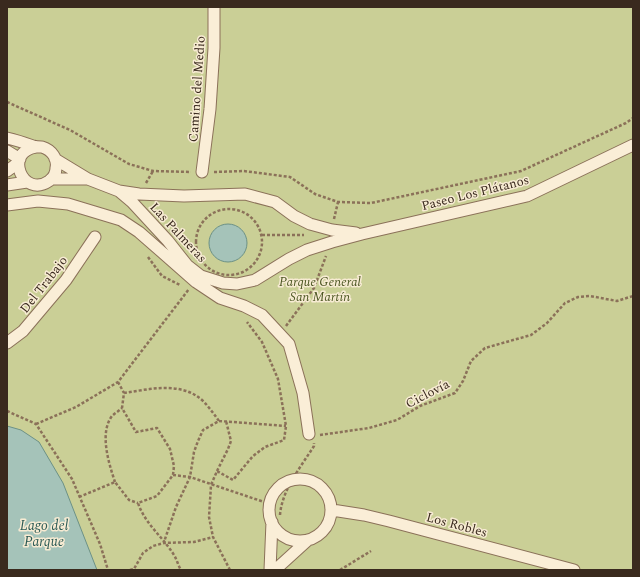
<svg xmlns="http://www.w3.org/2000/svg" width="640" height="577" font-family="Spectral,serif">
  <style>
    .green { fill: #cacf96 }
    .water { fill: #a5c3b9; stroke: #6c9186 }
    .lines { fill: none; stroke-linecap: round; stroke-linejoin: round }
    .street-casing { stroke: #8b7159; stroke-width: 13 }
    .path { stroke: #8b7159; stroke-width: 2.5; stroke-dasharray: 3 2; stroke-linecap: butt }
    .street { stroke: #faeed7; stroke-width: 11 }
    .labels { text-anchor: middle; stroke-width: 3; stroke-linejoin: round; paint-order: stroke }
    .street-label { font-size: 13px; fill: #3a2a1e; stroke: #f7ebd3 }
    .park-label { font-size: 13px; font-style: italic; fill: #4d5723; stroke: #f7ebd3 }
    .water-label { font-size: 14px; font-style: italic; fill: #2c5b56; stroke: #f7ebd3 }
  </style>
  <rect width="100%" height="100%" fill="#f0e0c3"/>
  <!-- green -->
  <path class="green" d="M7,7H633V570H7Z"/>
  <!-- water -->
  <path class="water" d="M209 243a19 19 0 1 1 38 0a19 19 0 1 1-38 0Z
    M7,426L21,430L39,442L63,483L97,570H7Z"/>
  <g class="lines">
    <!-- street casing -->
    <g class="street-casing">
      <path id="street" d="M7,138C16,140 25,143 33,146C36,147 39,147 42,147C52,150 58,159 56,168C56,174 53,178 49,181C23,199 3,152 36,147
        M7,151L20,159
        M55,159L88,179L119,191L139,194L184,196L245,194L275,202L294,216L310,224L332,230L356,233
        M7,171L18,163
        M202,172L210,109L214,48V7
        M51,179H88
        M7,185L27,182
        M119,191L132,202L168,241L187,265L201,276L223,283L237,284L255,280L289,259L307,250L332,242L362,234L527,196L633,145
        M7,205L38,201L68,204L121,220L139,232L196,282L220,298L244,306L262,315L289,344L303,393L309,434
        M7,343L23,331L66,280L95,237
        M269 510a31 31 0 1 1 62 0a31 31 0 1 1-62 0Z
        M332,510L364,515L389,521L574,570
        M270,570L272,522
        M275,570L308,540"/>
    </g>
    <!-- path -->
    <path class="path" d="M7,102L70,130L129,164L153,171L191,172
      M214,172L244,171L290,177L315,194L338,202L371,203L521,171L626,123L633,118
      M146,183L153,171
      M196 242a33 33 0 1 1 66 0a33 33 0 1 1-66 0Z
      M334,219L338,202
      M262,235H304
      M148,257L162,276L180,285
      M286,326L314,288L326,256
      M118,382L124,393L122,408L136,432L157,428L170,449L174,466L173,475L157,496L138,503C145,524 163,537 174,555C177,560 178,565 181,570
      M124,393C150,389 182,381 203,401C209,407 214,414 219,421L203,430L198,441L194,452L190,477L176,507L164,542
      M7,411L36,424L72,479L100,544L108,570
      M219,421L286,426
      M36,424L76,407L118,382L189,289
      M320,435L369,428L397,420L420,406L455,393L463,381L471,361L485,348L531,335L547,323L565,303L578,297L590,296L617,301L633,296
      M217,471L228,449L231,441L226,421
      M173,475L190,477L270,504
      M115,482C109,464 99,433 112,416C115,413 119,411 122,408
      M79,497L115,482L129,500L138,503
      M280,515C282,490 300,468 314,446V443
      M130,570L134,569L143,553L153,546L164,543L194,542L213,537
      M230,570L213,537L209,517L211,485L217,471L233,480L253,456L265,447L284,440L286,426L278,379L262,342L247,322
      M340,570L371,551"/>
    <!-- street -->
    <use href="#street" class="street"/>
  </g>
  <g class="labels">
    <!-- street labels -->
    <g class="street-label">
      <text transform="translate(196 89) rotate(-86)" y="5">Camino del Medio</text>
      <text transform="translate(475 192) rotate(-14)" y="5">Paseo Los Plátanos</text>
      <text transform="translate(179 232) rotate(47)" y="5">Las Palmeras</text>
      <text transform="translate(43 284) rotate(-52)" y="5">Del Trabajo</text>
      <text transform="translate(427 393) rotate(-27)" y="5">Ciclovía</text>
      <text transform="translate(457 524) rotate(15)" y="5">Los Robles</text>
    </g>
    <!-- park labels -->
    <g class="park-label">
      <text x="320" y="286">Parque General<tspan x="320" dy="15">San Martín</tspan></text>
    </g>
    <!-- water labels -->
    <g class="water-label">
      <text x="44" y="530">Lago del<tspan x="44" dy="16">Parque</tspan></text>
    </g>
  </g>
  <!-- border -->
  <rect width="640" height="577" fill="none" stroke="#3a2a1e" stroke-width="16"/>
</svg>
